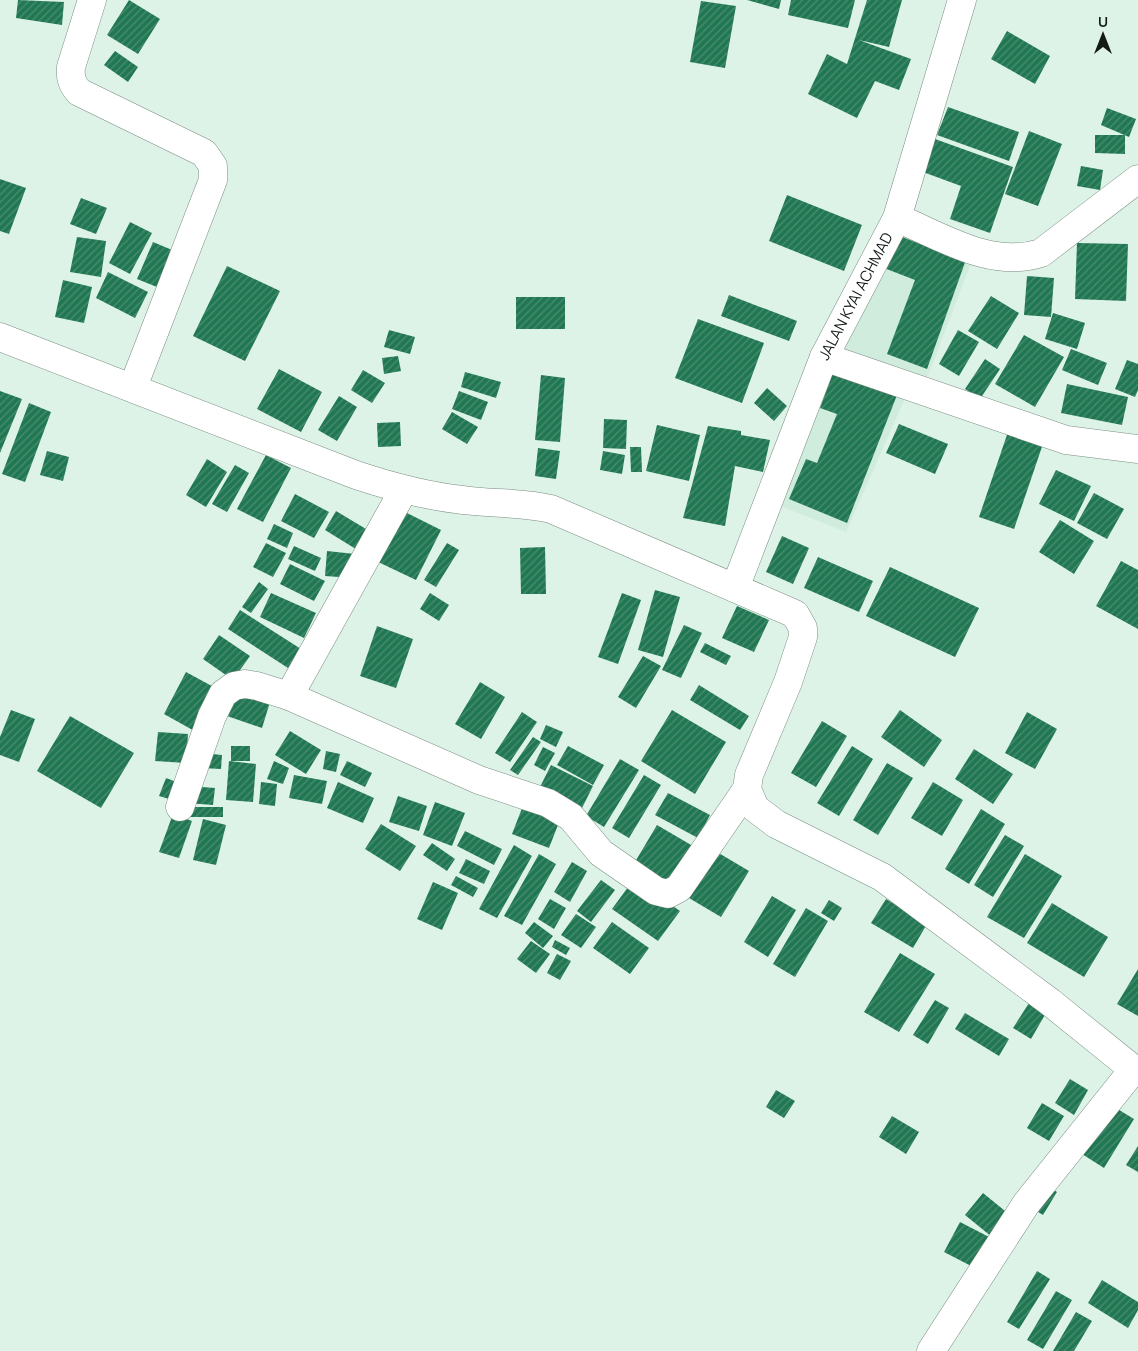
<svg xmlns="http://www.w3.org/2000/svg" width="1138" height="1351" font-family="Manrope,sans-serif">
  <style>
    .built { fill: #cfecdc }
    .building { fill: url(#building-hatch) }
    .lines { fill: none; stroke-linecap: round; stroke-linejoin: round }
    .street-casing { stroke: #7a8d82; stroke-width: 29 }
    .street { stroke: #fff; stroke-width: 28 }
    .labels { text-anchor: middle; stroke-width: 4; stroke-linejoin: round; paint-order: stroke }
    .street-label { font-size: 15px; fill: #141b17; stroke: #def3e8 }
  </style>
  <defs>
    <pattern id="building-hatch" width="6" height="6" patternUnits="userSpaceOnUse" patternTransform="scale(1.25)"><rect width="6" height="6" fill="#207853"/><path d="M-1 1l2-2M0 6l6-6M5 7l2-2" fill="none" stroke="#4e8c72"/></pattern>
  </defs>
  <rect width="100%" height="100%" fill="#def3e8"/>
  <!-- built -->
  <path class="built" d="M897,224L974,255L928,376L910,387L846,532L773,503Z"/>
  <!-- building -->
  <path class="building" d="M18,0L64,2L62,25L16,18Z
    M129,0L160,19L138,54L107,35Z
    M747,0H781L779,9Z
    M791,0H855L848,28L788,15Z
    M867,0H902L889,47L859,40L911,59L899,90L875,81L857,118L808,94L827,54L847,64Z
    M701,1L736,6L725,68L690,62Z
    M1007,31L1050,56L1035,84L991,59Z
    M115,51L138,67L128,82L104,65Z
    M948,107L1019,132L1009,161L937,135Z
    M1107,108L1136,119L1129,137L1101,125Z
    M1029,131L1062,144L1038,206L1005,194Z
    M1095,135H1125V154L1095,153Z
    M935,139L1013,167L990,233L950,219L961,186L923,172Z
    M1081,166L1103,170L1100,190L1077,186Z
    M0,179L26,188L9,234L0,231Z
    M787,195L862,225L844,271L769,241Z
    M81,198L107,208L96,234L70,224Z
    M130,222L152,233L130,274L109,263Z
    M897,235L928,247L930,240L968,254L927,369L887,354L915,280L884,268Z
    M77,237L106,241L101,277L70,272Z
    M153,242L177,252L162,289L137,279Z
    M1077,243L1128,244L1126,301L1075,299Z
    M227,266L280,291L245,361L193,336Z
    M108,272L148,292L135,318L96,298Z
    M1027,276L1054,278L1051,317L1024,315Z
    M63,280L92,287L84,323L55,317Z
    M729,295L797,321L789,341L721,316Z
    M991,296L1019,313L997,349L968,331Z
    M516,297H565V329H516Z
    M1053,313L1085,323L1077,349L1045,339Z
    M698,319L764,343L742,403L675,378Z
    M389,330L415,337L410,354L384,347Z
    M958,330L979,342L959,376L939,364Z
    M1024,335L1064,357L1035,407L995,384Z
    M1071,349L1107,363L1098,385L1062,370Z
    M398,356L401,371L384,374L382,358Z
    M985,359L1000,369L980,399L965,389Z
    M1127,360L1138,364V390L1135,397L1115,389Z
    M279,369L322,392L301,432L257,409Z
    M363,370L385,383L372,403L351,390Z
    M834,370L897,395L847,523L789,499L806,459L817,463L837,414L820,408Z
    M465,372L501,382L496,398L461,387Z
    M541,375L565,378L560,442L535,440Z
    M1067,384L1128,397L1122,425L1061,413Z
    M767,388L787,406L774,421L754,403Z
    M0,391L22,399L0,453Z
    M459,391L488,402L481,420L452,409Z
    M339,396L357,407L337,441L318,430Z
    M29,403L51,412L25,482L2,474Z
    M452,412L478,427L467,444L442,429Z
    M604,419L627,420L626,449L603,448Z
    M400,422L401,446L378,447L377,423Z
    M899,424L948,444L935,474L886,453Z
    M657,425L700,435L689,481L646,471Z
    M708,426L741,431V435L770,440L763,472L735,466L725,526L683,518Z
    M1010,426L1045,438L1014,529L979,517Z
    M630,447H641L642,472H631Z
    M538,448L560,451L556,479L535,476Z
    M47,451L69,457L63,481L40,475Z
    M603,451L625,455L622,474L600,470Z
    M266,455L291,468L263,522L237,509Z
    M207,459L227,472L206,507L186,495Z
    M235,465L249,473L227,512L212,504Z
    M1056,470L1091,486L1074,521L1039,504Z
    M1094,493L1124,509L1107,539L1077,523Z
    M295,494L329,512L314,538L281,521Z
    M399,509L441,530L416,580L374,560Z
    M336,511L371,532L359,551L325,530Z
    M1060,520L1094,541L1074,574L1039,552Z
    M274,524L293,533L287,548L267,539Z
    M782,536L809,548L793,584L766,572Z
    M266,543L286,553L273,577L253,567Z
    M447,543L459,550L436,587L424,580Z
    M294,546L321,558L315,571L288,559Z
    M545,547L546,594H521L520,548Z
    M327,551L355,554L353,578L325,576Z
    M818,557L873,581L859,612L804,588Z
    M1121,561L1138,570V629L1096,606Z
    M290,564L325,581L314,601L280,584Z
    M890,567L979,608L955,657L866,616Z
    M259,582L268,589L251,613L242,607Z
    M655,590L680,597L663,657L638,650Z
    M271,593L316,613L304,638L260,617Z
    M430,593L449,605L439,621L420,609Z
    M622,593L641,600L618,664L598,657Z
    M737,606L769,620L754,652L722,638Z
    M240,610L301,649L288,668L228,629Z
    M684,625L702,633L681,678L662,670Z
    M377,626L413,639L396,688L360,676Z
    M219,635L250,656L233,680L203,659Z
    M705,643L731,656L726,665L700,652Z
    M643,656L661,666L636,708L618,697Z
    M186,672L221,691L198,733L164,714Z
    M480,682L505,697L481,739L455,724Z
    M699,685L749,716L740,730L690,700Z
    M236,687L271,699L262,728L227,716Z
    M11,710L35,719L19,762L0,755V737Z
    M672,710L726,742L695,794L641,761Z
    M900,710L942,740L924,767L881,737Z
    M522,712L537,722L510,762L495,753Z
    M1027,712L1057,729L1035,769L1005,753Z
    M70,716L134,753L101,808L37,771Z
    M822,721L847,736L816,787L791,773Z
    M546,725L563,732L556,747L540,739Z
    M290,731L321,750L306,774L275,755Z
    M158,732L188,734L186,763L155,761Z
    M533,737L541,742L518,775L510,770Z
    M231,746H250V761H231Z
    M568,746L604,765L593,785L557,765Z
    M852,746L873,759L839,816L817,803Z
    M543,747L555,753L545,771L534,765Z
    M974,749L1013,774L993,804L955,779Z
    M326,751L340,754L336,772L323,769Z
    M202,753L222,755L221,769L201,768Z
    M620,759L639,770L604,827L586,816Z
    M229,761L256,764L253,802L226,800Z
    M274,761L289,768L283,784L267,779Z
    M347,761L372,773L365,787L340,775Z
    M887,763L913,778L878,835L853,820Z
    M551,765L593,786L580,812L538,791Z
    M294,775L327,781L322,804L289,798Z
    M644,775L661,785L629,838L612,828Z
    M166,778L182,784L176,801L159,796Z
    M261,782L277,784L275,806L259,804Z
    M338,782L374,798L363,823L327,808Z
    M933,782L963,800L942,836L911,818Z
    M189,786L215,788L213,805L187,803Z
    M668,793L710,815L698,838L655,815Z
    M398,796L427,806L419,831L389,822Z
    M526,798L563,812L549,848L512,834Z
    M435,802L465,813L452,846L423,835Z
    M188,807H223V817H188Z
    M981,809L1005,824L969,884L945,869Z
    M173,814L192,821L179,858L159,852Z
    M203,819L226,825L216,865L193,860Z
    M381,824L416,846L400,871L365,849Z
    M657,825L698,849L672,891L632,867Z
    M465,831L502,849L494,865L457,846Z
    M1005,835L1024,846L993,897L974,885Z
    M432,843L455,859L447,871L423,855Z
    M514,845L532,856L497,918L479,909Z
    M717,852L749,871L721,917L689,898Z
    M539,854L556,864L522,925L504,916Z
    M1025,854L1062,876L1024,938L987,917Z
    M466,859L490,871L484,884L459,873Z
    M572,862L587,871L570,902L554,892Z
    M456,876L478,888L473,897L451,885Z
    M634,879L680,911L658,941L612,909Z
    M601,880L615,890L591,922L577,911Z
    M433,882L458,893L442,930L417,919Z
    M772,896L796,910L768,957L744,942Z
    M550,899L566,908L554,929L538,919Z
    M886,899L927,924L913,948L871,923Z
    M829,900L842,908L834,921L821,913Z
    M1052,903L1108,937L1084,977L1027,943Z
    M806,908L828,921L795,977L773,964Z
    M576,914L596,927L581,948L561,935Z
    M534,922L553,936L543,948L525,933Z
    M612,922L649,948L630,974L593,948Z
    M555,940L570,948L566,955L552,947Z
    M531,941L550,954L536,973L517,959Z
    M900,953L935,974L899,1032L864,1012Z
    M557,954L571,961L560,980L547,973Z
    M1138,969V1016L1117,1004Z
    M935,1000L949,1008L928,1044L913,1035Z
    M1029,1003L1046,1013L1031,1039L1013,1028Z
    M965,1013L1009,1039L999,1056L955,1029Z
    M1070,1079L1088,1090L1074,1115L1055,1103Z
    M776,1090L795,1101L784,1118L766,1107Z
    M1042,1103L1064,1116L1049,1141L1027,1128Z
    M1111,1105L1134,1119L1104,1168L1082,1154Z
    M892,1116L919,1132L906,1154L879,1137Z
    M1138,1146V1172L1126,1165Z
    M1044,1184L1057,1192L1043,1215L1030,1207Z
    M983,1193L1010,1215L992,1237L965,1215Z
    M960,1222L991,1238L975,1268L944,1252Z
    M1037,1271L1050,1279L1019,1329L1007,1322Z
    M1102,1280L1138,1302V1310L1128,1328L1088,1303Z
    M1056,1291L1072,1300L1043,1349L1027,1340Z
    M1076,1312L1092,1321L1074,1351H1053Z"/>
  <g class="lines">
    <!-- street casing -->
    <g class="street-casing">
      <g id="street">
        <path d="M92,0L71,67C70,78 72,84 79,92L204,153L213,166V180L133,387"/>
        <path d="M897,218C943,237 991,269 1041,253L1138,179"/>
        <path d="M0,337L356,475C392,487 426,496 463,500C492,504 523,502 551,509L795,614L803,628V637L788,682L749,775L747,789L755,808L776,824L882,877L1050,1002L1138,1073"/>
        <path d="M824,357L1066,440L1138,449"/>
        <path id="s1" d="M735,588L824,357L897,218L962,0"/>
        <path d="M289,696L403,491"/>
        <path d="M180,807L212,716L223,694L234,686L245,684L257,686L289,696L479,780L548,803L571,817L601,853L656,891L668,894L679,888L747,789"/>
        <path d="M931,1351L1026,1204L1133,1070"/>
      </g>
    </g>
    <!-- street -->
    <use href="#street" class="street"/>
  </g>
  <g class="labels">
    <!-- street labels -->
    <g class="street-label">
      <text dy="5" stroke="none"><textPath href="#s1" startOffset="316">JALAN KYAI ACHMAD</textPath></text>
    </g>
  </g>
  <!-- north arrow -->
  <g transform="translate(1103 35)" stroke="#def3e8" stroke-width="4" paint-order="stroke">
  <path d="M0-4L9 19L0 12L-9 19Z" fill="#141b17"/>
  <text y="-8" font-size="14" font-weight="bold" text-anchor="middle" fill="#141b17">U</text>
  </g>
</svg>
